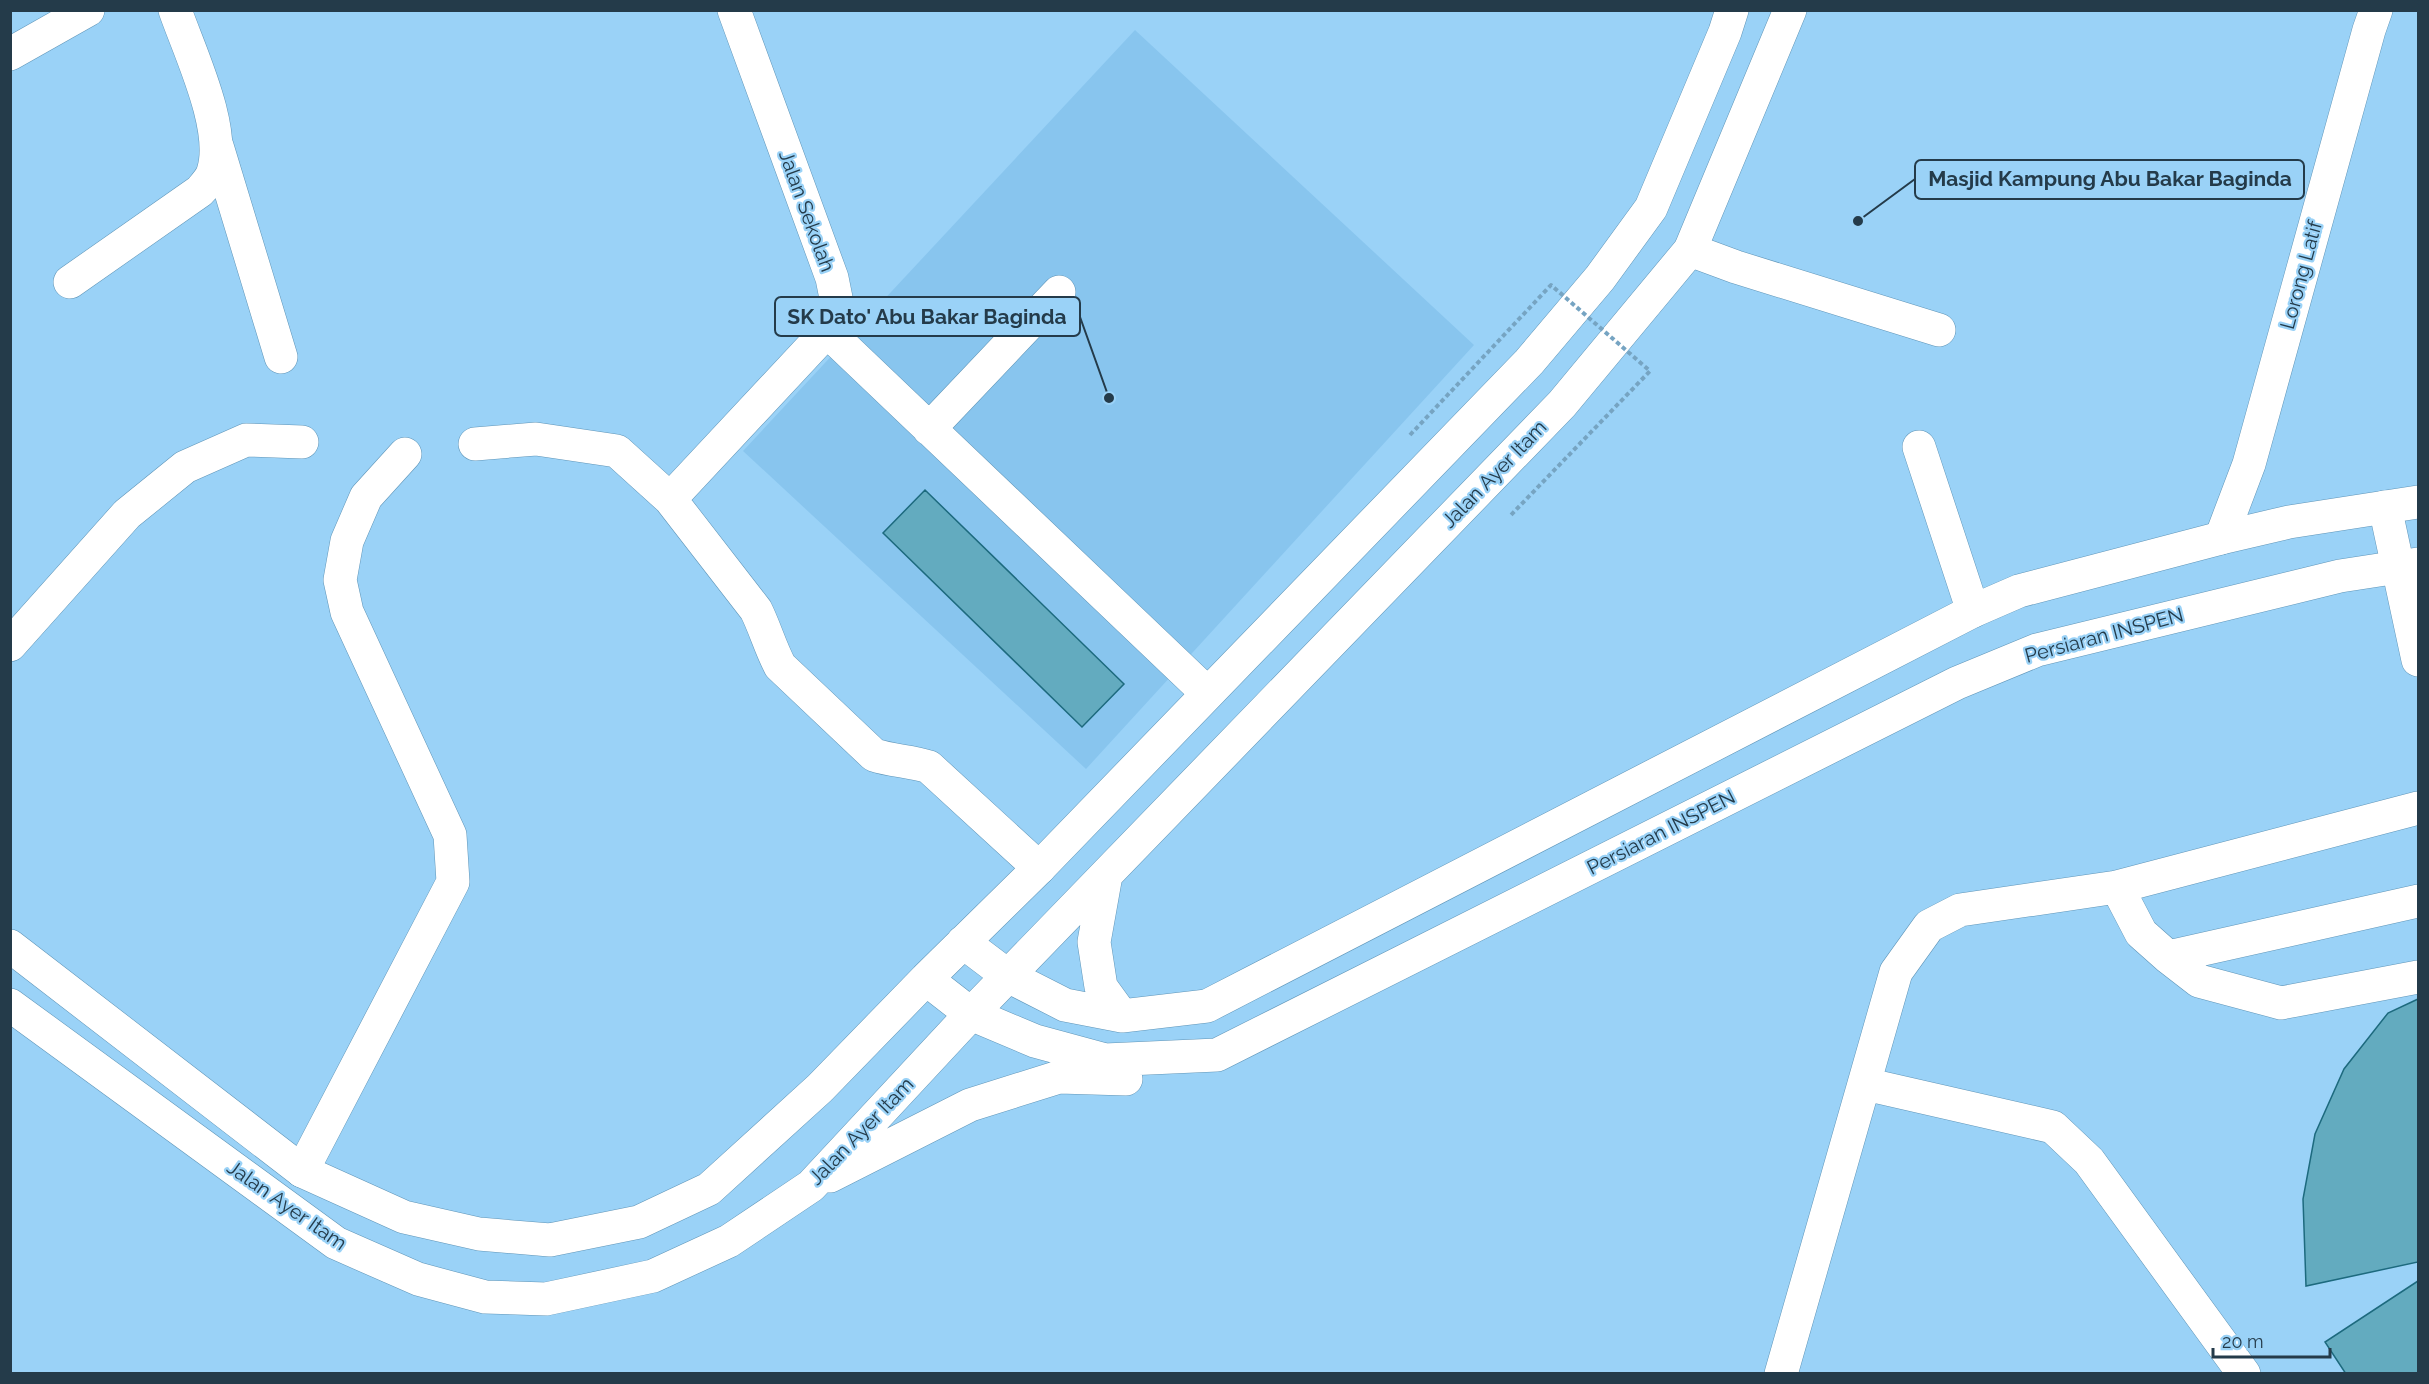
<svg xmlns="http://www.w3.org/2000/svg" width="2429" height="1384" font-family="Raleway,sans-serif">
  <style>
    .built { fill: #88c5ee }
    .building { fill: #63abbf; stroke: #1d6a7e; stroke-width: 1.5 }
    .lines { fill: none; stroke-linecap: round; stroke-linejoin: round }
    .minor-casing { stroke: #5f95b8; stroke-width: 34 }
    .major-casing { stroke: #5f95b8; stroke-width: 34 }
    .minor { stroke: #fff; stroke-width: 33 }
    .major { stroke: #fff; stroke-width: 33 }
    .path-bridge { stroke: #76a4c2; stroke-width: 4; stroke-dasharray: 4.5 3; stroke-linecap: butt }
    .labels { text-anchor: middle; stroke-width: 4.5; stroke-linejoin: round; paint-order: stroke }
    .street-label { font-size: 20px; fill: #243b4a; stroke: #9ad2f7 }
    .leader { fill: none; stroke: #243b4a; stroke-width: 2 }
    .callout-dot { fill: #243b4a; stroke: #9ad2f7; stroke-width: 2 }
    .callout { fill: #9ad2f7; stroke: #243b4a; stroke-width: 2 }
    .callout-label { font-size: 21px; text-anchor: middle; font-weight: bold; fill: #243b4a }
  </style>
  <rect width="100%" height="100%" fill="#9ad2f7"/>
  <!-- built -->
  <path class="built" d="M1135,30L1474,345L1086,769L743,451Z"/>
  <!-- building -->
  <path class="building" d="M925,490L1124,684L1082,727L883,533Z
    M2418,999V1262L2306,1286L2303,1199L2315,1134L2344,1069L2388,1013Z
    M2418,1281V1374H2346L2325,1342Z"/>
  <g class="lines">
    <!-- minor casing -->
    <g class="minor-casing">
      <path id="minor" d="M10,54L88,10
        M217,146L281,357
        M1690,250L1736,267L1939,330
        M70,282L200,191C204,186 211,179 213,172C227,129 190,53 175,10
        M827,331L1207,693
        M929,429L1059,292
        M475,444L536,439L617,451L670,499L756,610C765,628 770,647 780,666L874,755C892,761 911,761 929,767L1039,868
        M1919,447L1973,611
        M670,499L827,331L837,303L832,278L734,10
        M2385,507L2418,660
        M2221,538L2249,464L2369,30L2376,10
        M10,645L127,514L185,467L246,440L302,442
        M2117,887L2141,933L2168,957L2199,981L2281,1003L2418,977
        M2168,957L2418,901
        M1865,1084L2053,1127L2089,1161L2244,1374
        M302,1171L453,882L450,835L347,612L340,580L347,541L366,497L405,454
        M1781,1374L1896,972L1929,926L1960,910L2117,887L2418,808"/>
    </g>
    <!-- major casing -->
    <g class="major-casing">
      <path id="major" d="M1106,875L1094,942L1101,987L1122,1016
        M963,942L1008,976L1065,1005L1122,1016L1207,1006L1973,611L2019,591L2221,538L2289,522L2418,502
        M10,946L302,1171L404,1217L479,1234L550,1240L639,1222L709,1189L820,1088L926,979L1039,868L1529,362L1600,278L1651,208L1725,32L1732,10
        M926,979L971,1014L1035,1041L1105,1060L1217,1055L1957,683L2037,650L2340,576L2418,564
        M10,1005L336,1243L418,1279L485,1297L546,1299L653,1276L729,1241L811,1186L971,1014L1562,404L1690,250L1790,10
        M830,1176L970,1105L1059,1077L1126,1079"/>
    </g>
    <!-- minor -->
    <use href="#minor" class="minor"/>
    <!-- major -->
    <use href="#major" class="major"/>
    <!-- path-bridge -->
    <path class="path-bridge" d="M1410,435L1551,285L1650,371L1510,516"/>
  </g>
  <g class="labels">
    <!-- street labels -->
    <g class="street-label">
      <text transform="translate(807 211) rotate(70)" y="7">Jalan Sekolah</text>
      <text transform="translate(2301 275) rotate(-75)" y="7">Lorong Latif</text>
      <text transform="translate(1494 474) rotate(-46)" y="7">Jalan Ayer Itam</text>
      <text transform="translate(2104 635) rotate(-15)" y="7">Persiaran INSPEN</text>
      <text transform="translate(1661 832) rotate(-27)" y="7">Persiaran INSPEN</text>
      <text transform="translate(861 1131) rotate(-46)" y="7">Jalan Ayer Itam</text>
      <text transform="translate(287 1205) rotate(35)" y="7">Jalan Ayer Itam</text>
    </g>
  </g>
  <!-- callouts -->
  <path class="leader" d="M1858 221L1915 179M1109 398L1080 317"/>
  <g class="callout-dot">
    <circle cx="1858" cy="221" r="6"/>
    <circle cx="1109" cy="398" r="6"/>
  </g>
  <g class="callout">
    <rect x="1915" y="160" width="389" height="39" rx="6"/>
    <rect x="775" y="297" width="305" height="39" rx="6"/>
  </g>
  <g class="callout-label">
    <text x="2110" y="186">Masjid Kampung Abu Bakar Baginda</text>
    <text x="927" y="324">SK Dato' Abu Bakar Baginda</text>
  </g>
  <!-- border -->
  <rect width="2429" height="1384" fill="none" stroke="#243b4a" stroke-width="24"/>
  <!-- scale -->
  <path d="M2213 1348v9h117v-9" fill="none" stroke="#243b4a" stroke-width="3"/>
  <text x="2222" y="1348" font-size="18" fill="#243b4a" stroke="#9ad2f7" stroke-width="4.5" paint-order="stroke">20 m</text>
</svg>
